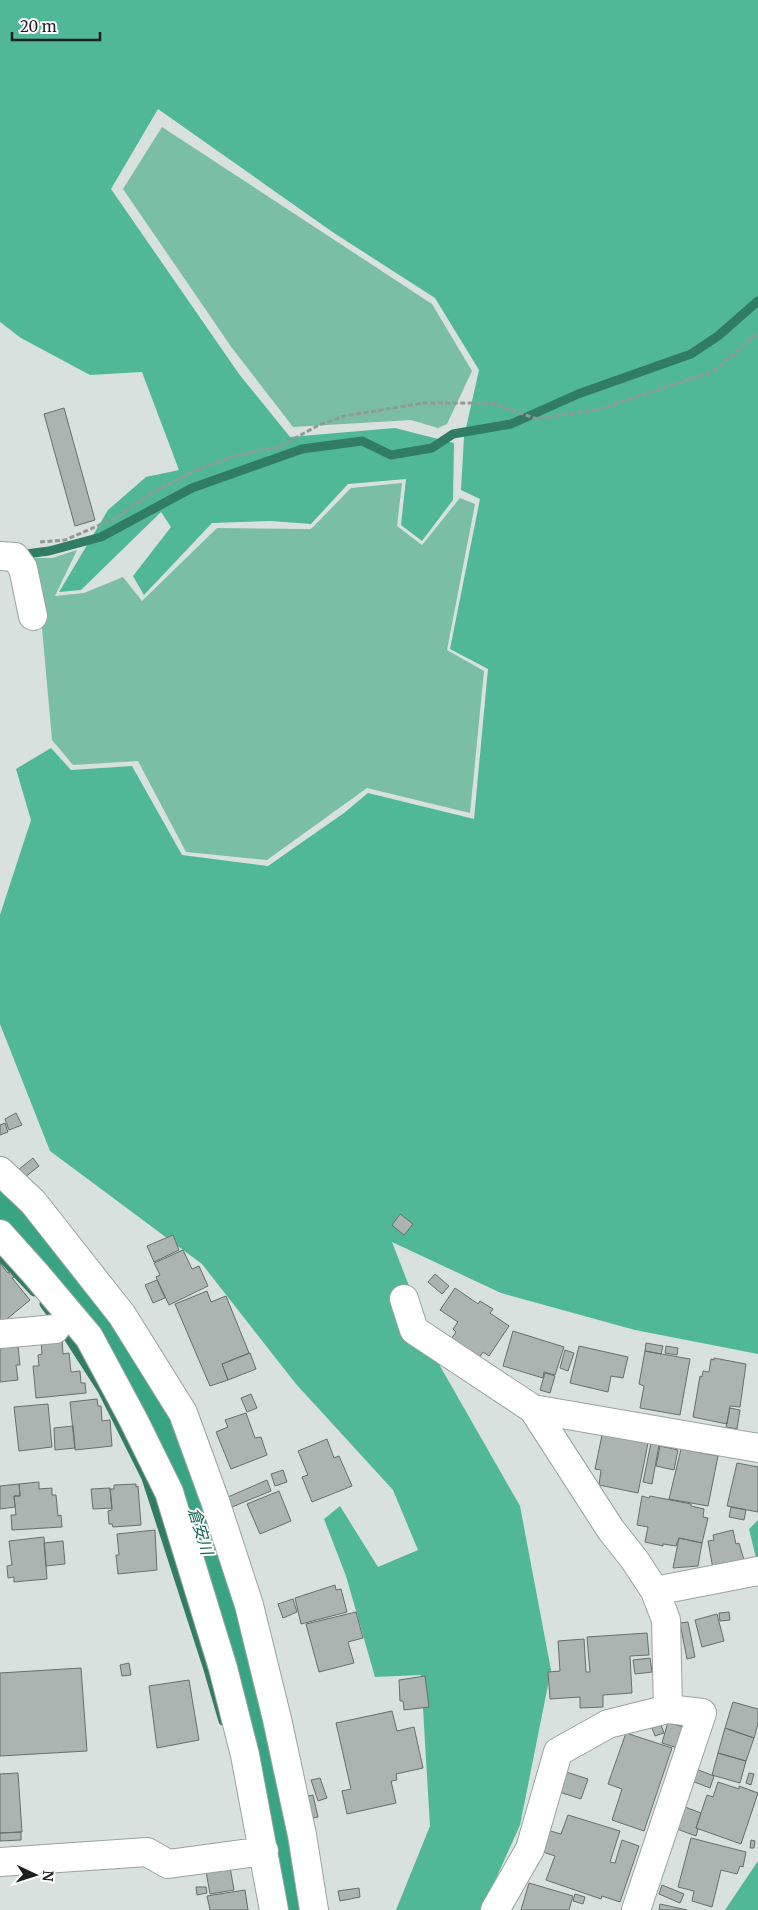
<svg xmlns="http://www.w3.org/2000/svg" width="758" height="1910" font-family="Merriweather,'Noto Sans JP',serif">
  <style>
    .green { fill: #7bbea6 }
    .forest { fill: #50b897 }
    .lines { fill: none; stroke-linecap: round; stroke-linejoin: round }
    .stream { stroke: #307c65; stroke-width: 9 }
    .river { stroke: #39a484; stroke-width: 52 }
    .building { fill: #abb4b1; stroke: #666f6b }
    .minor-casing { stroke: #99a39f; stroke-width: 30 }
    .path { stroke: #929a96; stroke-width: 3; stroke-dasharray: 5 2.5; stroke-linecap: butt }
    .minor { stroke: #fff; stroke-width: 28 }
    .labels { text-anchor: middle; stroke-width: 4; stroke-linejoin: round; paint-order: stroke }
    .water-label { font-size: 16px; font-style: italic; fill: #12644e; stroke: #fff }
  </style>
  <rect width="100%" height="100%" fill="#d8e1dd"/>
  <!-- green -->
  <path class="green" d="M162,127L432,304L472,371L447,424L438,428L411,420L293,427L232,348L123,189Z
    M402,483L397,526L422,545L460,498L475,504L447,650L484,671L470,813L367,788L267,860L186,852L138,761L73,765L52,740L42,628L34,558H52L77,550L55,596L84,593L123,577L142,601L217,528L311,529L351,488Z"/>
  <!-- forest -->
  <path class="forest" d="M0,0H758V1354L635,1330L501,1293L392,1242L440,1366L520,1506L551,1670L520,1825L482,1910H396L430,1826L421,1675L375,1677L346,1576L324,1519L340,1506L378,1567L418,1550L393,1490L296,1384L202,1264L50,1151L0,1024V915L31,820L16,769L51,748L71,770L132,766L182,855L268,866L344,813L368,793L474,819L488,669L450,649L480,499L461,490L464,437L479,370L435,298L334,233L158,109L111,189L239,374L290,437L395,428L454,443L453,500L422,541L401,525L406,479L348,484L311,524L270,521L212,523L144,595L133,576L171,527L161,512L81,590L59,592L108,510L146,477L179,470L142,372L90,375L21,338L0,322Z
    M758,1520V1562H757L749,1529Z
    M758,1861V1910H725Z"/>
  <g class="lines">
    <!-- stream -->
    <path class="stream" d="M26,554L49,551L101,537L192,488L302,449L362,441L391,455L432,448L453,434L511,424L578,394L691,354L718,336L758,301
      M0,1256L34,1292
      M44,1304L64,1331L102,1390L146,1478L207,1666L223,1721"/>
    <!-- river -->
    <path class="river" d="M0,1201L11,1211L96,1317L152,1401L183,1472L244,1670L285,1857L293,1910"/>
  </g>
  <!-- building -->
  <path class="building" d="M64,408L95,520L75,526L44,414Z
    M16,1113L22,1125L9,1130L5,1119Z
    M5,1123L8,1132L0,1135V1125Z
    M33,1158L39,1166L24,1178L18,1170Z
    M400,1214L413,1224L404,1235L392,1225Z
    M173,1235L179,1250L154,1262L147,1246Z
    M183,1250L192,1269L199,1266L208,1286L169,1305L156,1277L160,1275L154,1263Z
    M0,1263L8,1273L10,1272L14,1277L12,1278L30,1300L2,1323L0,1321Z
    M435,1274L449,1286L442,1294L428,1282Z
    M157,1280L165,1298L153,1303L145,1285Z
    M455,1288L478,1304L480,1301L493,1309L490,1313L509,1326L489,1356L483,1352L479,1358L451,1339L456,1332L453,1329L458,1322L440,1310Z
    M207,1291L211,1302L226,1296L249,1353L222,1364L228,1380L210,1386L175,1304Z
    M513,1331L564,1347L555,1375L544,1372L543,1378L503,1366Z
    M62,1339L63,1354L69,1353L71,1372L80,1371L81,1383H85L86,1393L36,1398L33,1366H39L38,1355L42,1354L41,1341Z
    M646,1343L663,1346L661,1354L645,1351Z
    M18,1346L20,1365H16L18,1380L0,1382V1348Z
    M579,1346L628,1357L623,1378L611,1376L608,1392L570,1383Z
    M666,1346L678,1348L677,1355L665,1353Z
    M565,1350L574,1353L568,1371L560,1368Z
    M645,1351L690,1359L680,1415L640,1408L644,1386L639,1384Z
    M250,1353L256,1369L228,1380L222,1364Z
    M714,1358L746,1364L740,1407L730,1406L727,1424L693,1417L700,1376L702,1377L703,1371L709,1372L711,1359L714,1360Z
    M545,1373L555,1376L550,1393L540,1390Z
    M251,1394L257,1408L247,1412L241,1398Z
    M97,1399L98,1406H101L102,1421L110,1420L112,1446L75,1450L70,1402Z
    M48,1404L52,1447L19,1451L14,1407Z
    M730,1408L740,1410L737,1429L726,1427Z
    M246,1413L255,1438L261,1437L267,1455L231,1469L216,1432L228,1427L225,1420Z
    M73,1426L75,1448L55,1450L54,1428Z
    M609,1434L648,1443L638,1493L599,1485L601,1470L595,1469L602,1435L609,1436Z
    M327,1439L334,1458L339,1456L352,1486L312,1502L302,1477L308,1475L298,1451Z
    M651,1443L659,1445L652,1484L643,1482Z
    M660,1446L678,1450L674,1470L656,1466Z
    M681,1449L718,1456L708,1506L669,1499Z
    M737,1463L758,1467V1512L727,1506Z
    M283,1470L287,1482L275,1486L271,1474Z
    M267,1480L271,1491L232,1507L228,1497Z
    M39,1482V1489L52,1488V1495H56L58,1516L61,1515L62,1527L12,1530L11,1515H16L14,1496H20L19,1484Z
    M19,1484L20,1496H14L15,1507L0,1509V1486Z
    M136,1484V1487L138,1486L141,1525L113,1527L112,1524H109L108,1511L112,1510L110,1489H114V1485Z
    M110,1488L112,1508L93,1509L91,1489Z
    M279,1491L291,1521L260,1534L247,1504Z
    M642,1496L649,1498L650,1496L691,1504V1506L704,1509L703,1517L708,1518L702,1543L679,1538L676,1546L663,1544V1546L645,1542L648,1527L637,1525Z
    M731,1507L746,1510L744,1520L729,1517Z
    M155,1530L157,1570L118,1574L116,1555H119L117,1534Z
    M733,1530L736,1544L739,1543L744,1560L713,1569L708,1541L714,1540L713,1535Z
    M44,1537L47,1579L14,1582V1577L8,1578L7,1566L12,1565L9,1541Z
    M679,1538L702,1543L698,1566L673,1568Z
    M63,1541L65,1564L46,1566L44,1543Z
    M335,1585L336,1590L341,1589L347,1612L301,1624L295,1598Z
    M293,1599L297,1612L283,1618L278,1604Z
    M356,1612L363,1638L348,1642L354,1663L319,1672L306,1624Z
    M729,1612L730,1620L720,1621L719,1613Z
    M717,1614L724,1641L702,1647L695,1620Z
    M688,1622L695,1657L687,1659L680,1623Z
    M647,1633L649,1655L630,1656L632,1693L603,1695V1707L580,1708V1697L550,1699L548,1672L560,1671L558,1641L584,1639L586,1672H590L587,1637Z
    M650,1658L652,1672L635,1674L633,1660Z
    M129,1663L131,1675L122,1676L120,1665Z
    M81,1668L87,1751L0,1756V1673Z
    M425,1676L429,1707L404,1710L403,1701H400L399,1680Z
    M189,1680L199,1740L157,1748L149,1686Z
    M733,1702L758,1709V1724L754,1738L725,1728Z
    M392,1711L397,1731L414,1727L423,1768L396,1774L397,1780L391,1781L396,1803L347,1814L342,1791L351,1789L336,1723Z
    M668,1722L683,1727L677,1748L662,1743Z
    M661,1725L664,1733L655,1736L652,1728Z
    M725,1728L754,1738L746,1761L718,1753Z
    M626,1733L672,1748L644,1831L612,1820L622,1789L608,1784Z
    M718,1753L746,1761L740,1783L712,1775Z
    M696,1769L714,1776L710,1788L692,1781Z
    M563,1771L588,1779L581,1799L556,1791Z
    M18,1773L22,1832L0,1833V1774Z
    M749,1773L754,1774L751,1785L746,1783Z
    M320,1778L327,1798L318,1801L311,1780Z
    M718,1782L739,1789V1786L758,1793L741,1844L696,1828L707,1795L713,1797Z
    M313,1795L318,1817L308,1819L303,1797Z
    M685,1807L701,1813L696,1828L698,1829L696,1836L677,1829Z
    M568,1815L620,1831L610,1862L615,1863L622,1840L639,1846L620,1902L602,1896L601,1899L546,1880L555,1856L540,1851L547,1830L561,1834Z
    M21,1832V1840L0,1841V1833Z
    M691,1838L746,1852L743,1867L740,1866L737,1874L721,1870L712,1907L692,1901L694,1891L678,1887Z
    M751,1840L755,1841L754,1848H750Z
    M230,1867L234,1890L210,1894L206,1871Z
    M529,1883L573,1896L569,1910H521Z
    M662,1885L684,1894L680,1903L659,1894Z
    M196,1887H206L207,1893L197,1895Z
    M359,1888L360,1897L340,1901L338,1891Z
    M245,1890L248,1910H210L207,1896Z
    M575,1894L585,1897L583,1904L573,1901Z
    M660,1904L687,1910H659Z"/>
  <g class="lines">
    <!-- minor casing -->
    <g class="minor-casing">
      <path id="minor" d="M0,556L15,557L23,568L33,616
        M0,1171L33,1202L122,1315L183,1413L215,1501L249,1605L277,1719L302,1835L314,1910
        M0,1234L35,1273L89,1337L133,1419L169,1492L223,1668L245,1755L274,1910
        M404,1299L414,1330L533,1409L611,1530L634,1559L655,1591L666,1620L668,1709L608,1724L558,1752L530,1849L495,1910
        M0,1334L55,1329
        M533,1409L758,1448
        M655,1591L758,1571
        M0,1862L147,1852L168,1864L264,1851
        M636,1910L702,1713L668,1709"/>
    </g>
    <!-- path -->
    <path class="path" d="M40,542L65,540L116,518L152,493L196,470L234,456L279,447L319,425L345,416L423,403H492L537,419L600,409L714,371L758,333"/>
    <!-- minor -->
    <use href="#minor" class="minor"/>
  </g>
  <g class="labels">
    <!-- water labels -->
    <g class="water-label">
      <text transform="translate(201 1531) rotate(73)" y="6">倉安川</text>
    </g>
  </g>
  <!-- north arrow -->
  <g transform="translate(35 1875) rotate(94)" stroke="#ffffff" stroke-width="4" paint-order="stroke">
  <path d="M0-4L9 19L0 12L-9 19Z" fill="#1b1f1d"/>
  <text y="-8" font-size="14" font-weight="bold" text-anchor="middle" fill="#1b1f1d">N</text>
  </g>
  <!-- scale -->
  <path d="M12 32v8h88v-8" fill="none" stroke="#1b1f1d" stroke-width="2.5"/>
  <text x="20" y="32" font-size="15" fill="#1b1f1d" stroke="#ffffff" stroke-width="4" paint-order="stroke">20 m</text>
</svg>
